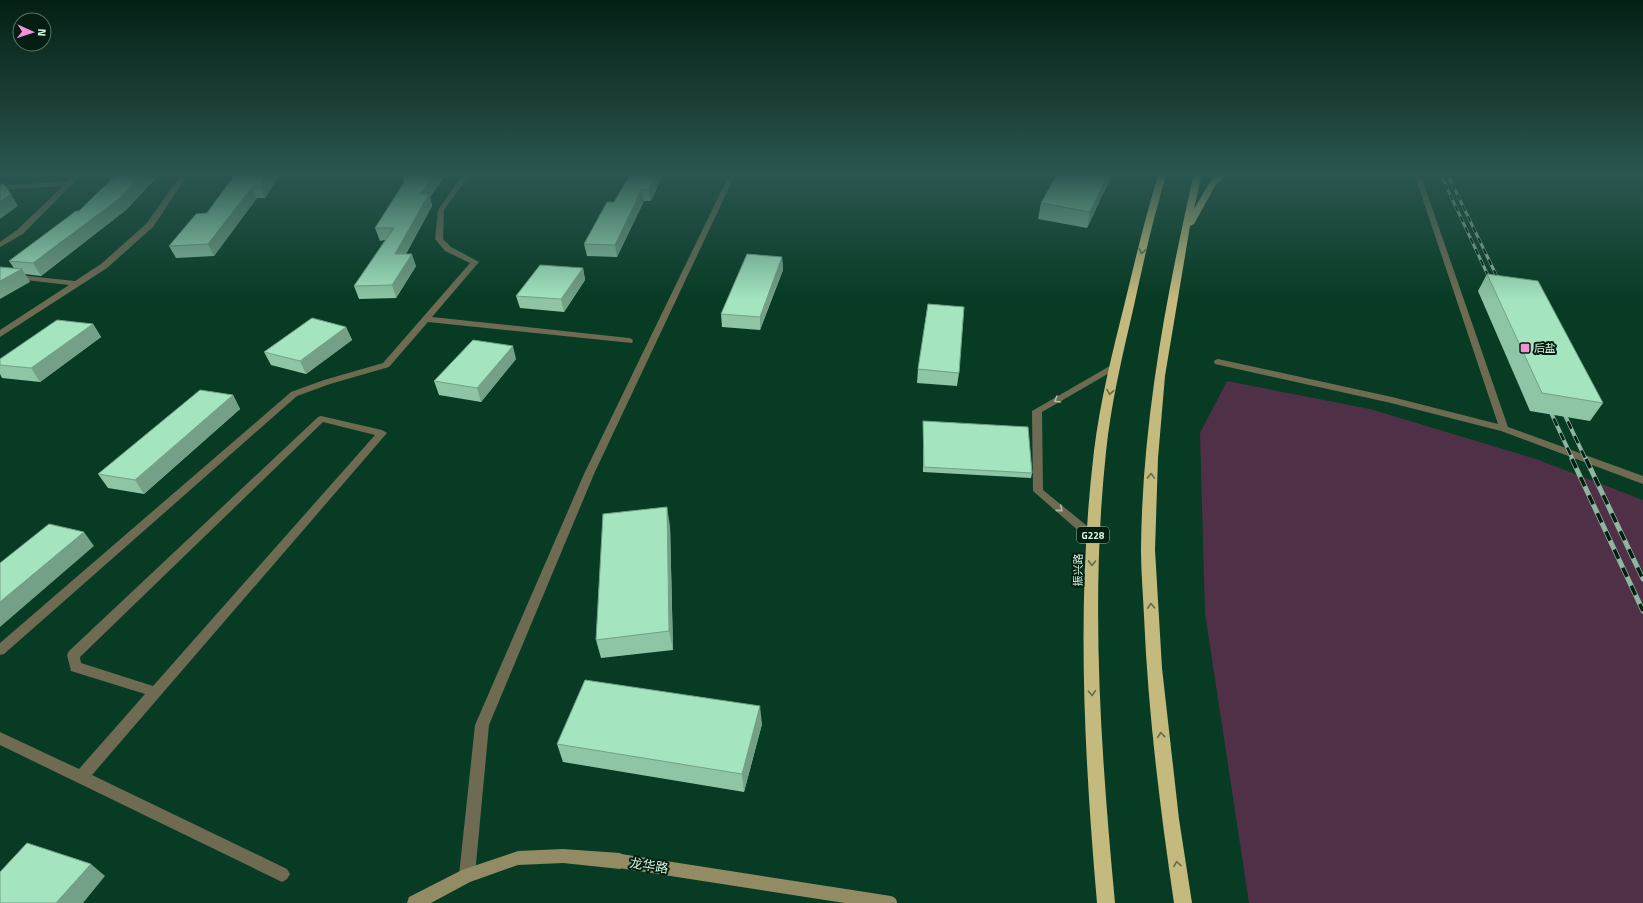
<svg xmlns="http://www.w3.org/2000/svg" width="1643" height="903" font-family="'Titillium Web','Noto Sans SC',sans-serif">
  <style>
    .green { fill: #503046 }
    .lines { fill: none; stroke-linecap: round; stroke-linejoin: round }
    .lane { fill: #6f6b53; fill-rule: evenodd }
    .street { fill: #6f6b53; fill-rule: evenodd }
    .secondary { fill: #928b64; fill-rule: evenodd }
    .highway { fill: #c5ba7d; fill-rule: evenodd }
    .rail-far2-casing { stroke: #8fb6a1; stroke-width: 3 }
    .rail-far1-casing { stroke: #8fb6a1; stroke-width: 4 }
    .rail-casing { stroke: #8fb6a1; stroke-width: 5 }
    .rail-far2 { stroke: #041e11; stroke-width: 2; stroke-dasharray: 6; stroke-linecap: butt }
    .rail-far1 { stroke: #041e11; stroke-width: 2.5; stroke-dasharray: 8; stroke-linecap: butt }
    .rail { stroke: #041e11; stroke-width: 3.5; stroke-dasharray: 10; stroke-linecap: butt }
    .secondary-bridge { stroke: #928b64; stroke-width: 14 }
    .wall { fill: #8dc5a5 }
    .shaded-wall { fill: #73a086 }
    .building { fill: #a4e5c0; stroke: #73a086 }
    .oneway { stroke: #646c47 }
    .oneway2 { stroke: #acbda8 }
    .poi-dot { fill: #f391d6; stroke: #041e11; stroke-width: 1.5 }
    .labels { text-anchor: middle; stroke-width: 4; stroke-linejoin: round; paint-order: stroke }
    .shield { fill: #041e11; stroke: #96b4a3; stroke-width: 1 }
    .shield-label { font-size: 10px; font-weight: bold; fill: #d4f4e1 }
    .poi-label { font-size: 11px; fill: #d4f4e1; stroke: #041e11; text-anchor: start }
    .street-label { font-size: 11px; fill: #d4f4e1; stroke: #041e11 }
    .near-street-label { font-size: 13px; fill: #d4f4e1; stroke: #041e11 }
  </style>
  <rect width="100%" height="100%" fill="#073b24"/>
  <!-- green -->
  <path class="green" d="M1227,381L1370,409L1536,459L1643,500V903H1249L1205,613L1200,433Z"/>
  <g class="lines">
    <!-- lane -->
    <path class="lane" d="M1115,363L1119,366L1118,368L1042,412L1043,490L1097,534L1099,537L1097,540H1089L1033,491L1032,411Z"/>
    <!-- street -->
    <path class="street" d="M76,173H83L23,234L0,247V242L17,230L63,186L0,190V186L68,181Z
      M182,173H189L153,227L107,268L0,337V330L69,285L0,277V273L75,281L101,264L147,223Z
      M464,173H471L444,210L443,239L451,247L479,262L432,317L629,338L632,339L633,341L632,343L428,322L389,367L330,384L297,396L4,654L0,655V643L291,392L324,380L383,363L470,263L445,251L435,239L438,210Z
      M730,173H736L594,474L489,725L475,875L472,880L467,883L462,880L459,875L475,725L584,474Z
      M1414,173H1420L1508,427L1643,476V484L1501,431L1391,403L1215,364L1214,362L1215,360L1218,359L1392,397L1498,424Z
      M321,416L382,430L387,433L92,775L287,869L290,874L287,879L282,882L0,745V732L79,769L145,694L71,671L67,655L69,651L318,417ZM323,422L375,435L153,686L81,663L80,657Z"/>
    <!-- secondary -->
    <path class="secondary" d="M563,849L620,853L625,856L628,861L625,866L620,869L563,863L518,865L470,882L431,903H407L409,897L462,870L518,851Z"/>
    <!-- highway -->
    <path class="highway" d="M1159,173H1167C1153,218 1143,264 1133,310C1122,357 1111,404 1106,452C1090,602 1101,753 1115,903H1097C1084,753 1076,601 1094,451C1100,402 1112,354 1124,306C1135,261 1145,217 1159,173Z
      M1194,173H1202L1194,209L1208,185L1218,173H1227L1215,186L1194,224L1190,226L1165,376L1158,458L1155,550L1162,668L1179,819L1192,903H1174C1160,808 1148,712 1144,616C1143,594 1141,572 1141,550C1142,423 1166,297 1194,173Z"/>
    <!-- rail-far2 casing -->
    <g class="rail-far2-casing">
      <path id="rail-far2" d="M1440,173L1492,284
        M1447,173L1501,285"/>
    </g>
    <!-- rail-far1 casing -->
    <g class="rail-far1-casing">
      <path id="rail-far1" d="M1547,404L1573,460
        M1561,407L1586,460"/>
    </g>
    <!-- rail casing -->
    <g class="rail-casing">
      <path id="rail" d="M1572,459L1643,611
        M1586,459L1643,579"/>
    </g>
    <!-- rail-far2 -->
    <use href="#rail-far2" class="rail-far2"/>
    <!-- rail-far1 -->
    <use href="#rail-far1" class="rail-far1"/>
    <!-- rail -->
    <use href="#rail" class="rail"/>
    <!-- secondary-bridge -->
    <path class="secondary-bridge" d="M620,861L890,903"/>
  </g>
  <!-- wall -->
  <path class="wall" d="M118,173H161L126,210L41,276L25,274L30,282L14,268L9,261L79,211Z
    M236,173L280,174L265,198H257L214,256L176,258L169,246L207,213Z
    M403,173H447L430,197L432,206L406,254L416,266L396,298L359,299L354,286L385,240L380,241L375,228L404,182L402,175Z
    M631,173H664L651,201H644L617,257L587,256L584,244L614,202Z
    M1058,173H1113L1087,228L1038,219L1041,203Z
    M782,257L783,270L760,330L722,327L721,314Z
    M583,268L585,280L564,312L520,308L516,296Z
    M1487,274L1603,403L1590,421L1530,411L1478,291Z
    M93,324L101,337L40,382L2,378L0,374V359Z
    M346,327L352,340L306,374L271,365L264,352Z
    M516,359L481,402L439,395L434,381Z
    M918,369L959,373L957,386L917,383Z
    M233,395L240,409L144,494L108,488L98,474Z
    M923,421L1032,473L1031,478L923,472Z
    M670,526L673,650L601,658L596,640Z
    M762,724L744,792L563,762L557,744Z"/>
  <!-- shaded-wall -->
  <path class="shaded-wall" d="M144,173H161L126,210L41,276L33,263Z
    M269,173H280V174L265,198L260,186Z
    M436,173H447L430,197L432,206L399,266L395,254L420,194Z
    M657,173H664L651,201L649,190Z
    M1109,173H1113L1087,228L1090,212Z
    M252,187L257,198L214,256L208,244Z
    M642,189L644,201L617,257L615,245Z
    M11,194L18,206L0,219V202Z
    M412,254L416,266L396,298L392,285Z
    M782,257L783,270L760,330V317Z
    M583,268L585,280L564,312L561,299Z
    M22,269L30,282L0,299V281Z
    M93,324L101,337L40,382L31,368Z
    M346,327L352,340L306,374L300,361Z
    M513,346L516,359L481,402L477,388Z
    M233,395L240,409L144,494L135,480Z
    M667,507L670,526L673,650L669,631Z
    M84,532L94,546L0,627V602Z
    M760,706L762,724L744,792L742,774Z
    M91,864L105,876L83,903H56Z"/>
  <!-- building -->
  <path class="building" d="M118,173H144L120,198L33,263L9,261L76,211H79Z
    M236,173H269L260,186L252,187L208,244L169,246L196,214L207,213Z
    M403,173H436L420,194H429L395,254H412L392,285L354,286L394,228H375L409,175H402Z
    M631,173H657L649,190L642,189L615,245L584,244L607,202H614Z
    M1058,173H1109L1090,212L1041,203Z
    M3,183L11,194L0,202V185Z
    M747,254L782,257L760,317L721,314Z
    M540,265L583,268L561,299L516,296Z
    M0,267L22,269L0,281Z
    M1487,274L1538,281L1603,403L1542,393Z
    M928,304L964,307L959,373L918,369Z
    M312,318L346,327L300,361L264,352Z
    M57,320L93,324L31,368L0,365V359Z
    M473,340L513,346L477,388L434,381Z
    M200,390L233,395L135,480L98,474Z
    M923,421L1028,427L1032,473L924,467Z
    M667,507L669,631L596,640L603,514Z
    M49,524L84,532L0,602V563Z
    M585,680L760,706L742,774L557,744Z
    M27,843L91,864L56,903H0V872Z"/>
  <!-- one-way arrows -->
  <defs><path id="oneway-chevron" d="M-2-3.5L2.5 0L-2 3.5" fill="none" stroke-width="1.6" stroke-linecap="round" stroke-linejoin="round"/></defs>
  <g class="oneway">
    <use href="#oneway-chevron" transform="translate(1142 251) rotate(103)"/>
    <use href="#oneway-chevron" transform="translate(1110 392) rotate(100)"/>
    <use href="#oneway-chevron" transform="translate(1151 476) rotate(-88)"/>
    <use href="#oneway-chevron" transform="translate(1092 563) rotate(91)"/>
    <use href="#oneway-chevron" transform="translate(1151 606) rotate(-93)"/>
    <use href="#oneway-chevron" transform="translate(1092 693) rotate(87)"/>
    <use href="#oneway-chevron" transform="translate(1161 735) rotate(-96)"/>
    <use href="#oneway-chevron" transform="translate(1177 864) rotate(-99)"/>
  </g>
  <g class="oneway2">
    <use href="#oneway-chevron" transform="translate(1057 400) rotate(149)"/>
    <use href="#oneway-chevron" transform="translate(1060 509) rotate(40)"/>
  </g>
  <!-- sky -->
  <linearGradient id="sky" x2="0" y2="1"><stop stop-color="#042014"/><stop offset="0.58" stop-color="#2b5550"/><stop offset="1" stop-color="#2b5550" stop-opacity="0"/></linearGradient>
  <rect width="1643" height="300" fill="url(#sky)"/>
  <!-- markers -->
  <rect class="poi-dot" x="1520" y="343" width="10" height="10" rx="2"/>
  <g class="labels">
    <!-- shield labels -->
    <rect class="shield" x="1077" y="527" width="32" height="16" rx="3"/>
    <g class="shield-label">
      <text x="1093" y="539">G228</text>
    </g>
    <!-- poi labels -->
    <g class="poi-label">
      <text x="1534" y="352">后盐</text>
    </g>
    <!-- street labels -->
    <g class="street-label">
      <text transform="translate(1078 570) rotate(-89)" y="4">振兴路</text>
    </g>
    <!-- near-street labels -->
    <g class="near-street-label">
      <text transform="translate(649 865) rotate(9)" y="5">龙华路</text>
    </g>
  </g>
  <!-- north arrow -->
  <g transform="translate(32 32) rotate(93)"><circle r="19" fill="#041e11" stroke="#577464"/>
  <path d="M0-3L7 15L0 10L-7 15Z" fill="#f391d6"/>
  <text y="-6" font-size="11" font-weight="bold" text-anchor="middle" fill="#d4f4e1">N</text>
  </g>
</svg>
